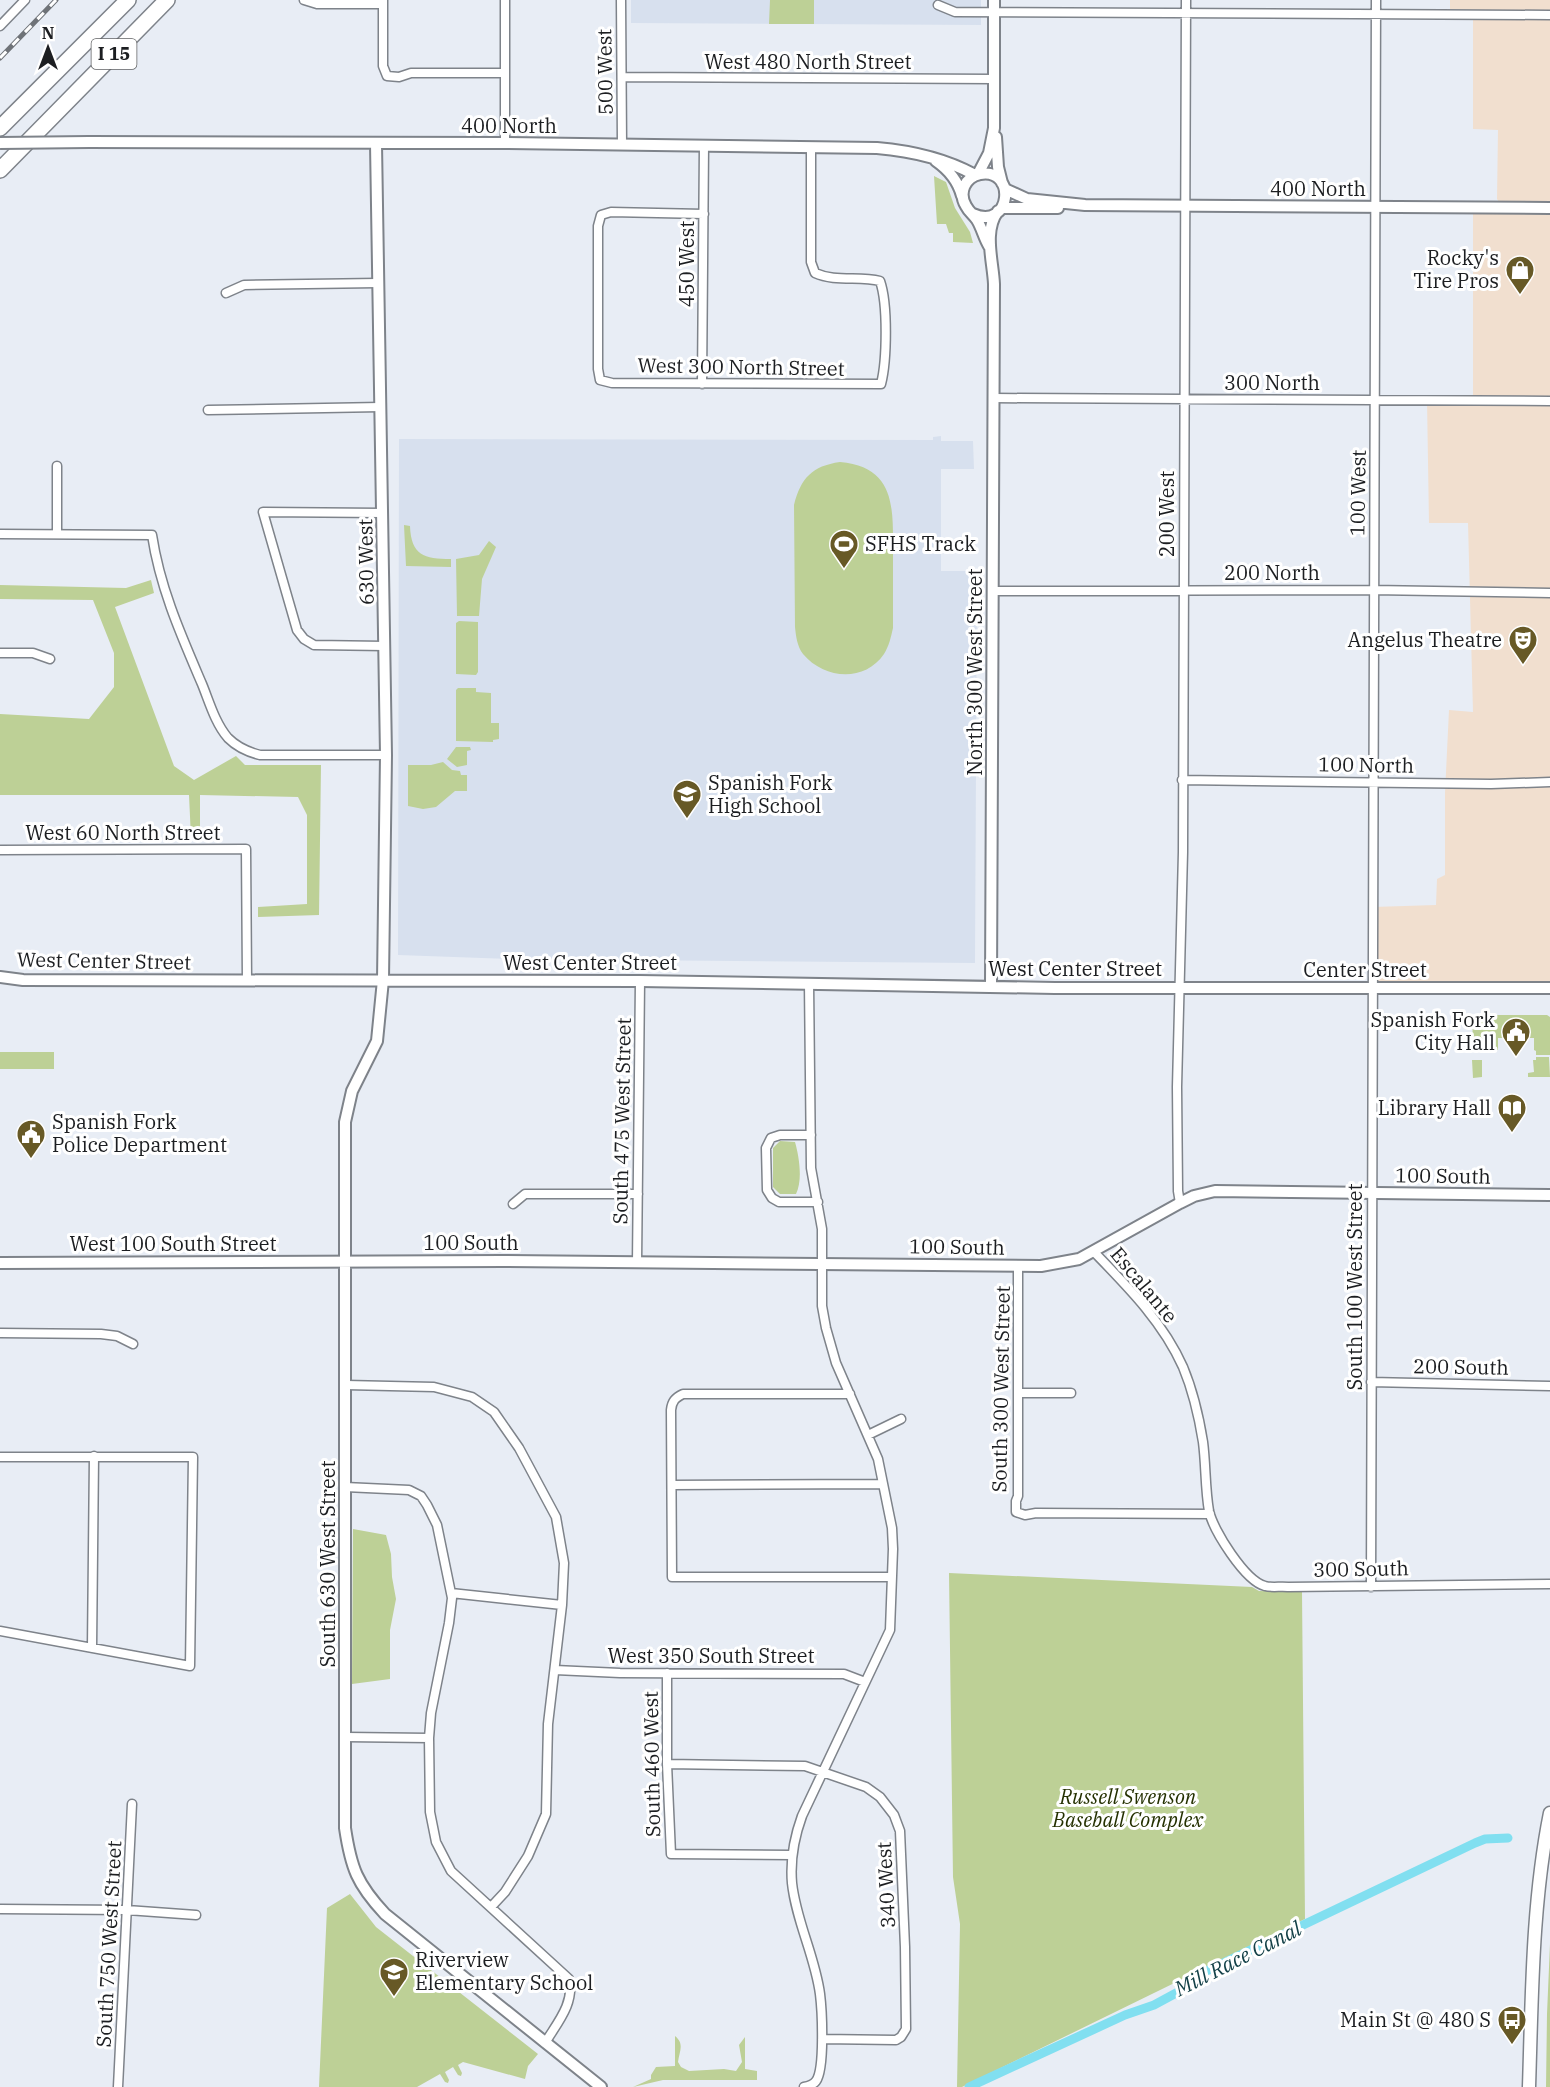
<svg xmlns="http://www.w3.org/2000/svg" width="1550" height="2087" font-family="'IBM Plex Serif',serif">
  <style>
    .commercial { fill: #f1dfcf }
    .built { fill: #d7e0ee }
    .green { fill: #bdd096 }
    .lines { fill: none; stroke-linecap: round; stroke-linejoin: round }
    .canal { stroke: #81dff0; stroke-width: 9 }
    .street-casing { stroke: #7e838a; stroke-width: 11 }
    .secondary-casing { stroke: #7e838a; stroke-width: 14 }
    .primary-casing { stroke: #7e838a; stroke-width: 15 }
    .highway-casing { stroke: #7e838a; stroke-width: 18 }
    .street { stroke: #fff; stroke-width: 8 }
    .secondary { stroke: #fff; stroke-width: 10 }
    .primary { stroke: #fff; stroke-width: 12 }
    .highway { stroke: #fff; stroke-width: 15 }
    .rail-casing { stroke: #6f7378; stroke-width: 5 }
    .rail { stroke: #fff; stroke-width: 3; stroke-dasharray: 9; stroke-linecap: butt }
    .secondary-bridge-casing { stroke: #7e838a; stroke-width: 14; stroke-linecap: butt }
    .secondary-bridge { stroke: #fff; stroke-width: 10 }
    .labels { text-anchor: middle; stroke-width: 6; stroke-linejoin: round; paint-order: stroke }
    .shield { fill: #fff; stroke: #606264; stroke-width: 1.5 }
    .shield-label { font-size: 18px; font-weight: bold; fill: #1c1e21 }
    .street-label { font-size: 20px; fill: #1c1e21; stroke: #fff }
    .poi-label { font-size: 20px; fill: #1c1e21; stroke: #fff; text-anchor: end }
    .park-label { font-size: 20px; font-style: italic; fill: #243000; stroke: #fff }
    .water-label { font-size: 21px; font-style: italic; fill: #144148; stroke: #fff }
  </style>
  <rect width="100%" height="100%" fill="#e8edf5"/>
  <!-- commercial -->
  <path class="commercial" d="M1450,0H1550V988L1372,987L1373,907L1436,905L1437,879L1445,875V793L1449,710L1473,712L1468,523H1429L1427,400H1473V207H1502L1497,199L1498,130L1473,129V15L1450,14Z"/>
  <!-- built -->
  <path class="built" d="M631,0H981V25L631,23Z
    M941,436V441H973L974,469H941V571H977L975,963L510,959L398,955L399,439L933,440V437Z"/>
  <!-- green -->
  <path class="green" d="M770,0H814V24H769Z
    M934,176L946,182L955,208L970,232L973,243L953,242V233H949L946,224H937Z
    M840,462C896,467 893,508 893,553C893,578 893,603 893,628C891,637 889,646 884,654C864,683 824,679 803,654C797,646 796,636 795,627L794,505C801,478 812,466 840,462Z
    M404,525L410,526C411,555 424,559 451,559V567L406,566Z
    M489,541L496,547L482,579L479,616H457L456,559L479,555Z
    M151,580L154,593L115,607L174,766L194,780L236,756L245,765H321L319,915L258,917V907L307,904V815L298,797L200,795V838H191L189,795H0V714L89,719L114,687V653L93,600L0,599V585L126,588Z
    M459,621L478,622V672L476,675L456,674V623Z
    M458,688H476V692L491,693V723H499V739L493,740V742L456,741V690Z
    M456,747H470L471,750L467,751V765L457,767L447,759Z
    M443,762L452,770L460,771L461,775H467V791H455L436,807L423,809L408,806V765H431Z
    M1473,1015H1547L1550,1017V1055H1536V1051L1534,1050V1038H1522V1034H1510V1038H1498V1050L1472,1052Z
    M0,1052H54V1069H0Z
    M1536,1057H1549L1550,1077H1528V1073L1534,1072L1533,1060H1536Z
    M1472,1060H1482V1077L1473,1078Z
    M780,1141L795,1142C799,1156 803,1180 796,1194H780L773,1187V1148Z
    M353,1529L386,1535L391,1554L392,1577L396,1599L390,1630V1679L352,1684Z
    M949,1573L1252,1587L1259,1591L1302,1592L1305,1919L962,2087H957L960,1924L953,1877Z
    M350,1894L376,1927L538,2054L528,2066L525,2079L463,2062L458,2065L462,2073L461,2076L458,2075L453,2067L445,2072L449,2080L448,2083L445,2082L440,2074L417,2087H319L327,1908Z
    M1550,1944V2087H1546L1547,2014Z
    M675,2036C685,2044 679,2052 678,2062L681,2067L689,2071L724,2069L736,2071L742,2062L739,2045L745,2037V2069L757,2071V2080H663L633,2087L651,2079V2075L656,2067L675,2066Z"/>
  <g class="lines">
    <!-- canal -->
    <path class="canal" d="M969,2087L1125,2015L1154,2005L1178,1992L1196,1976L1475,1843L1485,1839L1508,1838"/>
    <!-- street casing -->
    <g class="street-casing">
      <path id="street" d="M304,0L317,4H383
        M383,0V66L387,76L399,77L411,73H504
        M505,0V143
        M621,0L622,144
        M938,5L955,12L1550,15
        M0,26L25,0
        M623,77L994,79
        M704,214L611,212L601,215L598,226V369L600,380L612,383L881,384C887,360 888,304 880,281C859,276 835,282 815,273L811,262V147
        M226,293L244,285L378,283
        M702,384L704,145
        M993,398L1550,401
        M208,410L381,407
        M57,466V534
        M383,513L263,512L297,630L304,639L314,645L385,646
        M0,534L152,535C160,588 181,635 202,684C209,701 215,723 228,738C237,747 248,752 260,755H386
        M994,591L1373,590L1550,593
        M0,653H33L50,659
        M1182,780L1491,784L1550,782
        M0,850L246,849L247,981
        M811,1135H780L771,1138L766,1148L767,1190L772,1198L779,1202H818
        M1180,1203L1178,1191L1177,1087L1183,852L1186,0
        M513,1204L525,1194H638
        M1094,1252C1128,1287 1163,1322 1183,1367C1193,1391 1199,1417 1203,1442C1206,1465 1205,1488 1209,1511C1213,1530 1245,1581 1265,1586C1272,1588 1281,1586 1288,1587L1550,1584
        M637,1263L640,981
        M1018,1266V1496L1016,1501V1512L1025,1515L1036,1513L1210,1514
        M0,1333L101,1334L117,1336L133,1344
        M1371,1382L1550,1386
        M346,1385L434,1387L472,1397L494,1412L519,1448L556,1517L564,1563L562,1605L548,1724L546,1814L528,1856L505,1892L491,1907
        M1018,1393H1071
        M850,1394H683C675,1398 672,1401 671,1410L672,1577H892
        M868,1435L901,1419
        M0,1457H193L190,1666L0,1631
        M672,1485L882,1484
        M345,1487L409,1490L421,1496L427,1505L437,1525L452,1598L449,1623L431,1713L429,1738L430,1812L436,1842L451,1871L569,1979C575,2003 557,2023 545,2043
        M1371,1587L1376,0
        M451,1593L562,1605
        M92,1648L94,1456
        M555,1670L620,1673L844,1674L865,1682
        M667,1673V1764L671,1854L792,1855
        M346,1737L429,1738
        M667,1764L805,1766L866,1787L880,1797L894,1815L900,1831L905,1947L906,2029L901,2037L896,2040L822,2039
        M0,1909L127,1910L196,1915
        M118,2087L132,1804
        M804,2087C809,2086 813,2085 816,2081C825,2069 822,2010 820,1994C815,1956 796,1921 792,1883C790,1859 794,1838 802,1816L890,1630L893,1549L892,1528L878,1459L836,1363L826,1328L822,1306V1229L811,1168L809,983"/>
    </g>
    <!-- secondary casing -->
    <g class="secondary-casing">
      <path id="secondary" d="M996,137L998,167L1002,183
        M89,142L505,143L877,148C912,151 944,158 975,175
        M376,144L386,755L383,980L377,1041L352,1091L345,1122V1828C351,1868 357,1884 385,1914L601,2087
        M936,161C949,170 958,181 962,196
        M978,174L989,153L994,128V0
        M1005,189L1027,199L1085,205L1550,208
        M1002,208H1058
        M973,214C1012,231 1017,167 980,174C965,177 958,193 966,206C969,212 974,215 977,220C982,228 984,238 989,246
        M0,977L23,980L640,981L1055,988H1550
        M991,987L994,284C993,261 983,231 998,211
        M0,1263L503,1261L1041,1266L1079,1259L1180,1203L1194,1196L1215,1191L1550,1195"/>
    </g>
    <!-- primary casing -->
    <g class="primary-casing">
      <path id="primary" d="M1529,2087C1532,1995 1532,1903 1550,1813"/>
    </g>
    <!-- highway casing -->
    <g class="highway-casing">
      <path id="highway" d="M0,128L128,0
        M0,170L167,0"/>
    </g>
    <!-- street -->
    <use href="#street" class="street"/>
    <!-- secondary -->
    <use href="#secondary" class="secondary"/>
    <!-- primary -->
    <use href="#primary" class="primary"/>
    <!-- highway -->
    <use href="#highway" class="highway"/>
    <!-- rail casing -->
    <g class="rail-casing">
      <path id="rail" d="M0,58L56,0"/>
    </g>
    <!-- rail -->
    <use href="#rail" class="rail"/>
    <!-- secondary-bridge casing -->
    <g class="secondary-bridge-casing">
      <path id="secondary-bridge" d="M0,143L89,142"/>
    </g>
    <!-- secondary-bridge -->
    <use href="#secondary-bridge" class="secondary-bridge"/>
  </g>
  <!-- icons -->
  <defs>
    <g id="shop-pin" transform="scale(1.5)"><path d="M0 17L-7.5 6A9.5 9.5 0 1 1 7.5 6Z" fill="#675926" stroke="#fff"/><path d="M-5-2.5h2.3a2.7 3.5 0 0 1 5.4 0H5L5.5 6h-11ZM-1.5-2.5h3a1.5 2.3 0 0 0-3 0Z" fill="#fff"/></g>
    <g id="stadium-pin" transform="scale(1.5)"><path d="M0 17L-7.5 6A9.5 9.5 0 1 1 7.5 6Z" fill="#675926" stroke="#fff"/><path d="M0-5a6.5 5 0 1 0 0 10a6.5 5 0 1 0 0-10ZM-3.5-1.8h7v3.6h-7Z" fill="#fff"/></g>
    <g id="theatre-pin" transform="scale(1.5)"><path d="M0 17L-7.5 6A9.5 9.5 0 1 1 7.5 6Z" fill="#675926" stroke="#fff"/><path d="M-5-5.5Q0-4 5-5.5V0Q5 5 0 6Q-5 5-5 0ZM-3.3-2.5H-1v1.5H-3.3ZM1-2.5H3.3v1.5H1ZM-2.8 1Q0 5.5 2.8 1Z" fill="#fff"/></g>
    <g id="school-pin" transform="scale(1.5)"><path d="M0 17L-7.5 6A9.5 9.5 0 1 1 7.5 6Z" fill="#675926" stroke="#fff"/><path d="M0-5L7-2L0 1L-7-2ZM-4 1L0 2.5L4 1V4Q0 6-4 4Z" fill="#fff"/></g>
    <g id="civic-pin" transform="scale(1.5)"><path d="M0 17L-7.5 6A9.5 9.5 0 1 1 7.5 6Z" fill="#675926" stroke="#fff"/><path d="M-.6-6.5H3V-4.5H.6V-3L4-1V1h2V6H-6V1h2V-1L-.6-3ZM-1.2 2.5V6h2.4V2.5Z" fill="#fff"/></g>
    <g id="library-pin" transform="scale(1.5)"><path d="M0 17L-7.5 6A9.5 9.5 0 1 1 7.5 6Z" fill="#675926" stroke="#fff"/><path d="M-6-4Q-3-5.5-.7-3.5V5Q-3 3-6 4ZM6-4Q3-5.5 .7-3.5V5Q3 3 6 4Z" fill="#fff"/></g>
    <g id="bus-pin" transform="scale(1.5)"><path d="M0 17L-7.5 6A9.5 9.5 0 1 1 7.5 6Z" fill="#675926" stroke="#fff"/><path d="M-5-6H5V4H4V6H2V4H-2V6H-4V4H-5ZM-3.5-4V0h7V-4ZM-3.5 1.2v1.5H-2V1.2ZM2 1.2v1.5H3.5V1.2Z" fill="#fff"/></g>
  </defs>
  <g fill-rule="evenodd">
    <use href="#shop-pin" x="1520" y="270"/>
    <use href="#stadium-pin" x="844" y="544"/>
    <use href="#theatre-pin" x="1523" y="640"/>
    <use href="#school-pin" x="687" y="794"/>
    <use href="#civic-pin" x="1516" y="1032"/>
    <use href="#library-pin" x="1512" y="1108"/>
    <use href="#civic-pin" x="31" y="1134"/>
    <use href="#school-pin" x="394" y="1972"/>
    <use href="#bus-pin" x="1512" y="2020"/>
  </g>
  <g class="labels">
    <!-- shield labels -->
    <rect class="shield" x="91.5" y="39" width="45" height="30" rx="4.5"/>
    <g class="shield-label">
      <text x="114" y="60">I 15</text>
    </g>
    <!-- street labels -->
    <g class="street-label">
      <text x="808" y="69">West 480 North Street</text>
      <text transform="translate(605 72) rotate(-91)" y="7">500 West</text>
      <text x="509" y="133">400 North</text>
      <text x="1318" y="196">400 North</text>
      <text transform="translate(687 264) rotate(-90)" y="7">450 West</text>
      <text transform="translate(741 367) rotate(1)" y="7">West 300 North Street</text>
      <text x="1272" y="390">300 North</text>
      <text transform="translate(1358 493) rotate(-89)" y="7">100 West</text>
      <text transform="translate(1167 514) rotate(-90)" y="7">200 West</text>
      <text transform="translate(366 562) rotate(-91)" y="7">630 West</text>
      <text x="1272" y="580">200 North</text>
      <text transform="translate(975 672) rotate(-90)" y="7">North 300 West Street</text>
      <text transform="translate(1366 765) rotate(1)" y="7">100 North</text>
      <text x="123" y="840">West 60 North Street</text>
      <text transform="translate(104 961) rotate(1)" y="7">West Center Street</text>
      <text x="590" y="970">West Center Street</text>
      <text x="1075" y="976">West Center Street</text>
      <text x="1365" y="977">Center Street</text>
      <text transform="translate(622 1121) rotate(-89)" y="7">South 475 West Street</text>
      <text transform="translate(1443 1176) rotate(1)" y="7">100 South</text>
      <text x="471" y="1250">100 South</text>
      <text x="173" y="1251">West 100 South Street</text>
      <text transform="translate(957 1247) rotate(1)" y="7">100 South</text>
      <text transform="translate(1144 1285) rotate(50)" y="7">Escalante</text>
      <text transform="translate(1355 1287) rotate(-90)" y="7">South 100 West Street</text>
      <text transform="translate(1461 1367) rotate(1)" y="7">200 South</text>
      <text transform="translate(1001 1389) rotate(-89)" y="7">South 300 West Street</text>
      <text transform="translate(328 1564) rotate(-90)" y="7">South 630 West Street</text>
      <text transform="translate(1361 1569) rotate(-1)" y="7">300 South</text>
      <text x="711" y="1663">West 350 South Street</text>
      <text transform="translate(652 1764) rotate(-91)" y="7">South 460 West</text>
      <text transform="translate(886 1885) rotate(-93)" y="7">340 West</text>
      <text transform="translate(109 1944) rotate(-87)" y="7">South 750 West Street</text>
    </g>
    <!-- poi labels -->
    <g class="poi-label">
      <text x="1499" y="265">Rocky's<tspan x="1499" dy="23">Tire Pros</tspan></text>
      <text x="865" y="551" text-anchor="start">SFHS Track</text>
      <text x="1502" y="647">Angelus Theatre</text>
      <text x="708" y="790" text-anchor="start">Spanish Fork<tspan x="708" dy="23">High School</tspan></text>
      <text x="1495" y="1027">Spanish Fork<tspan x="1495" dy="23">City Hall</tspan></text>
      <text x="1491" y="1115">Library Hall</text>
      <text x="52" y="1129" text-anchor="start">Spanish Fork<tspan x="52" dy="23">Police Department</tspan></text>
      <text x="415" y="1967" text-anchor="start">Riverview<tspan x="415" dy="23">Elementary School</tspan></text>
      <text x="1491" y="2027">Main St @ 480 S</text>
    </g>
    <!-- park labels -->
    <g class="park-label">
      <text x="1128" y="1804">Russell Swenson<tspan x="1128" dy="23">Baseball Complex</tspan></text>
    </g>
    <!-- water labels -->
    <g class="water-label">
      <text transform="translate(1238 1959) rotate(-27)" y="7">Mill Race Canal</text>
    </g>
  </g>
  <!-- north arrow -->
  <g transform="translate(48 48)" stroke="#ffffff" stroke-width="4.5" paint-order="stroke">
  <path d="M0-4.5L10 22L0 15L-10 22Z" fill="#1c1e21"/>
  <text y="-9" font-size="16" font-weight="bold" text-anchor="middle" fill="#1c1e21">N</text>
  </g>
</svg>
